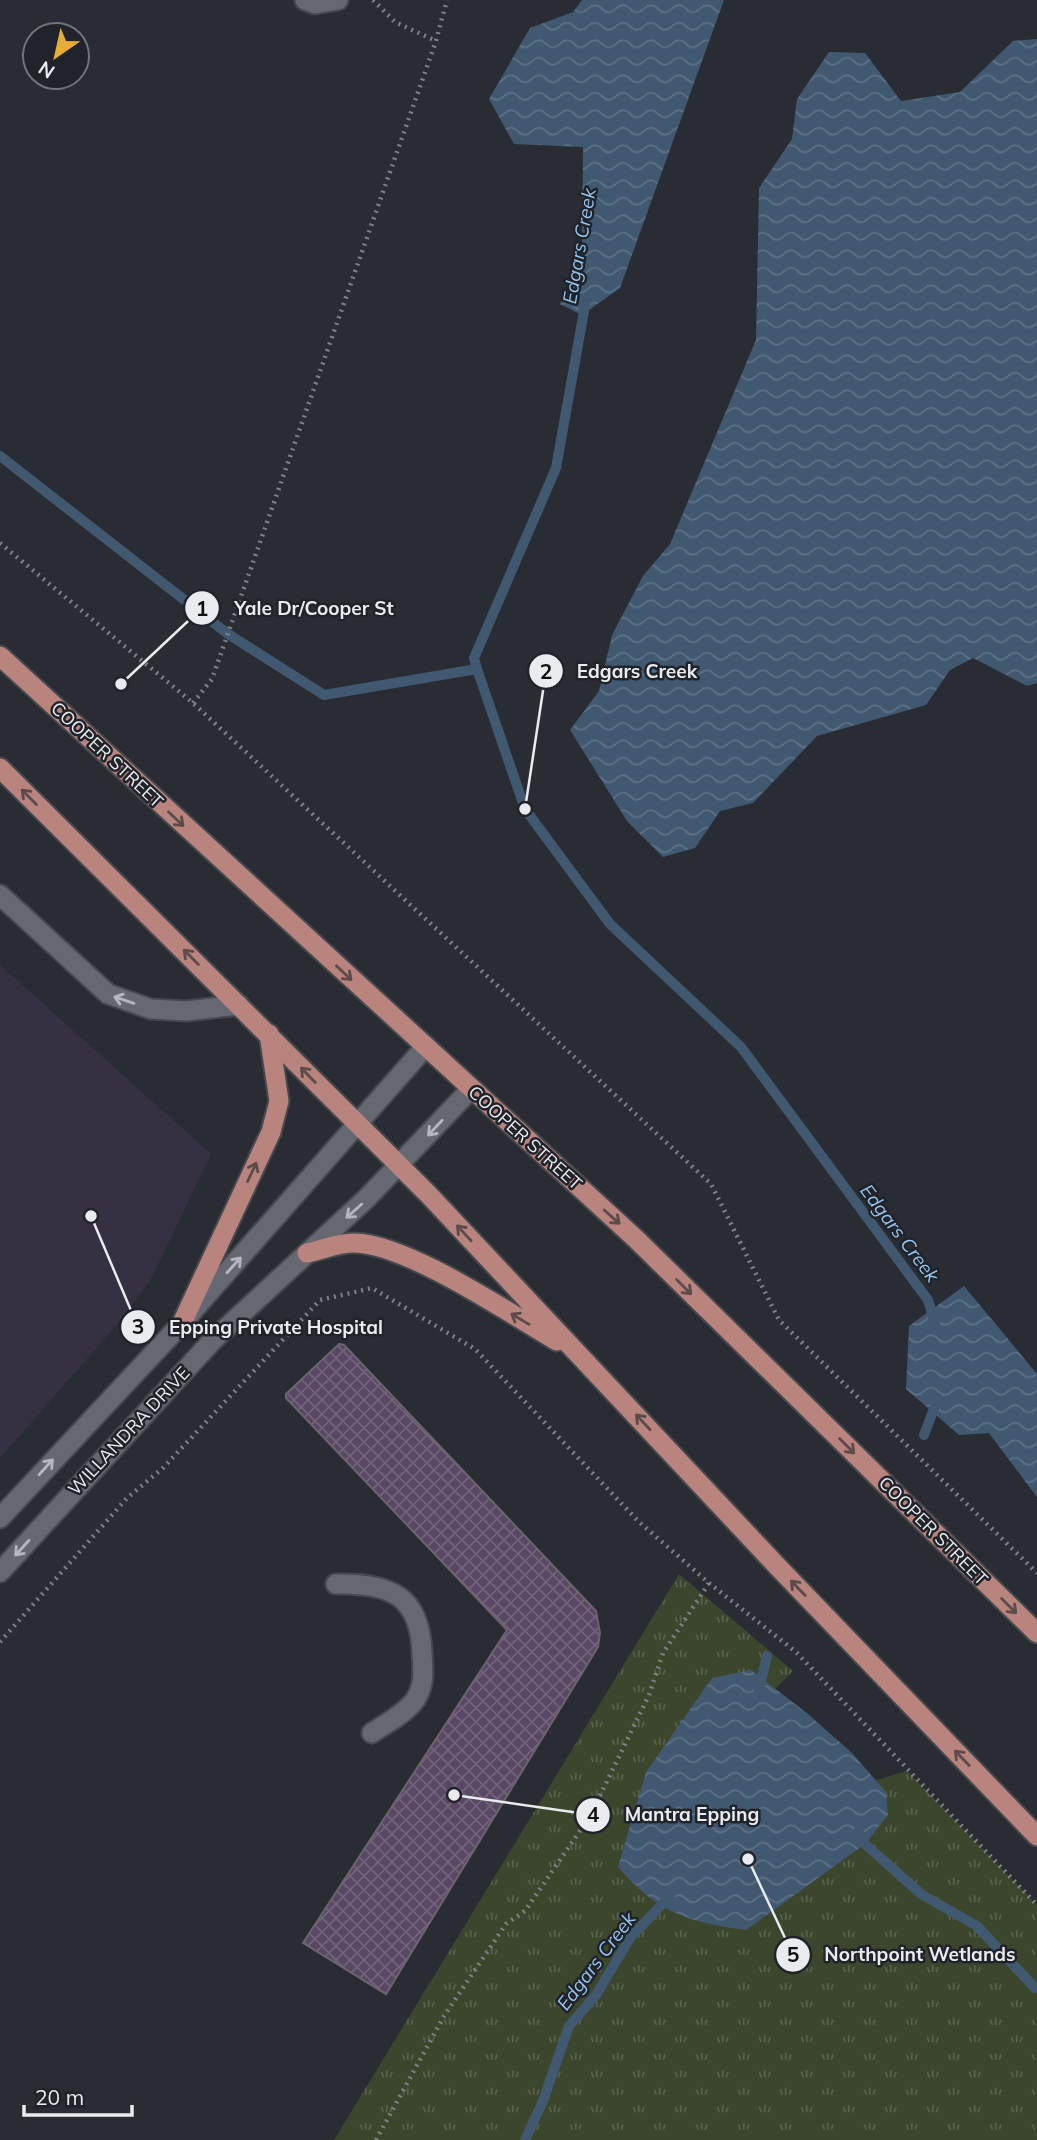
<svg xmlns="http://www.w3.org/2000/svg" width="1037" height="2140" font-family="Mulish,sans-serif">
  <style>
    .medical { fill: #363142 }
    .grass { fill: url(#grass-tufts) }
    .water { fill: url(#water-waves) }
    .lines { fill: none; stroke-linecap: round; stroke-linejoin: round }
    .stream { stroke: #405971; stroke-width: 10 }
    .building { fill: url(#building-cross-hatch); stroke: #6a656d; stroke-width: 2 }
    .service-casing { stroke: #46484e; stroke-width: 23 }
    .minor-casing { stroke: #46484e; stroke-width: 23 }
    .primary-casing { stroke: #46484e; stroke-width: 23 }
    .path { stroke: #7e8086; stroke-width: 4.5; stroke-dasharray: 2 5; stroke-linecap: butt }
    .service { stroke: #656870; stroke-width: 19 }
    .minor { stroke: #656870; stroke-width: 19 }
    .primary { stroke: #b8847d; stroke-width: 19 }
    .oneway { stroke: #5d4a4b }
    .oneway2 { stroke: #b4b7bc }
    .labels { text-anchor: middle; stroke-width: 5; stroke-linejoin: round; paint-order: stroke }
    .street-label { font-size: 18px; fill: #e9ebef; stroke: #202329 }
    .water-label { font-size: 19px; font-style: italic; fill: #95c4ef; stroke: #202329 }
    .leader { fill: none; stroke: #e9ebef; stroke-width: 2.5 }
    .callout-dot { fill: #e9ebef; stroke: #202329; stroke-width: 2.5 }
    .mark-label { font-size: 21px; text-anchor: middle; font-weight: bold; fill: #111 }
    .callout-label { font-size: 19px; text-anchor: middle; font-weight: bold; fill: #e9ebef; stroke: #202329; stroke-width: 5; stroke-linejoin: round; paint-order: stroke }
  </style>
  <defs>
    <pattern id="grass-tufts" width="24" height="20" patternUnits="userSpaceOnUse" patternTransform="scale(1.75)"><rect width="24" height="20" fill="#3c462d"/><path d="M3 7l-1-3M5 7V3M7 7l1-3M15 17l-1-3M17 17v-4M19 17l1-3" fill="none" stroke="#58614c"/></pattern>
    <pattern id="water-waves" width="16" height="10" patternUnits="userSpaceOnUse" patternTransform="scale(1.75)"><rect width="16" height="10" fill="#405971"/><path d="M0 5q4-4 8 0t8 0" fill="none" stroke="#5c7186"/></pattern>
    <pattern id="building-cross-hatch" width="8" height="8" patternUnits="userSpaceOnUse" patternTransform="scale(1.75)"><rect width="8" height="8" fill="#594864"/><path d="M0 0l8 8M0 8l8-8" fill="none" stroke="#71637a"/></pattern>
  </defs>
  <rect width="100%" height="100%" fill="#2a2c33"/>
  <!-- medical -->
  <path class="medical" d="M0,965L211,1154L152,1277L120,1321L0,1458Z"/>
  <!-- grass -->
  <path class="grass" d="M679,1574L793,1671L775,1689L765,1813L907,1771L1037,1905V2140H334Z"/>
  <!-- water -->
  <path class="water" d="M582,0H724L620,288L582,315L560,304L582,253L583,147L514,144L489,99L530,28L573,12Z
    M1037,39V683L1027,686L973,658L950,670L926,705L817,736L753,803L720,811L695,848L663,857L627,821L570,730L599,691L612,635L643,576L670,544L756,340L759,188L792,139L797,99L829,52L865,53L901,101L960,92L1013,41Z
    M964,1286L1037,1374V1497L989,1433L959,1435L906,1389L909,1326Z
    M751,1670L808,1714L852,1753L886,1792L888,1815L865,1844L746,1930C688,1922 658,1913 618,1867L646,1772L712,1678Z"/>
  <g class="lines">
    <!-- stream -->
    <path class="stream" d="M586,300L556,468L474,658L477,669L525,809L610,924L741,1047L928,1300L935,1323
      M0,456L228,634L324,695L477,669
      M924,1435L938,1398
      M759,1690L767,1656
      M858,1832L865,1844L921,1894L977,1926L1035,1988
      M525,2140L543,2101L569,2026L596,1995L630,1938L670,1896"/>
  </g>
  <!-- building -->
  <path class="building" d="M339,1344L344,1345L596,1611L600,1633L598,1647L386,1994L303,1943L507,1630L286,1398V1394Z"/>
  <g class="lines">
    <!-- service casing -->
    <g class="service-casing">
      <path id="service" d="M336,1584C390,1583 420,1595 422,1653C423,1670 425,1686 415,1700C405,1714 385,1724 372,1733"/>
    </g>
    <!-- minor casing -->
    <g class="minor-casing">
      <path id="minor" d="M305,0L315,4L338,0
        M0,895L108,994L151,1009L186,1011L239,1005
        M0,1518L182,1323L426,1046
        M0,1572L213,1340L367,1198L471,1089"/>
    </g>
    <!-- primary casing -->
    <g class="primary-casing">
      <path id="primary" d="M0,656L636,1239L1037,1633
        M0,768L428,1194L778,1567L1037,1836
        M307,1253C322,1250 340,1242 355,1243C407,1244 509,1313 557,1341
        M182,1323L271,1132L279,1101L269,1034"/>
    </g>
    <!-- path -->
    <path class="path" d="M373,0L395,22L436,41
      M0,543L193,703L711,1184L779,1320L1037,1573
      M193,703L212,679L436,41L447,0
      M0,1642L127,1498L163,1468L320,1300L372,1288L475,1349L638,1521L709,1583L796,1652L1037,1905
      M376,2140L444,2016L506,1924L525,1911L590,1816L649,1695L663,1653L709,1583"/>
    <!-- service -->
    <use href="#service" class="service"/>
    <!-- minor -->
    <use href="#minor" class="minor"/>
    <!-- primary -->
    <use href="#primary" class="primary"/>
  </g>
  <!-- one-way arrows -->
  <defs><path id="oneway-shaft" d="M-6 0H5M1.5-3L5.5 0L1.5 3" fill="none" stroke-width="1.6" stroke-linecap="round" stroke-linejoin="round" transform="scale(1.75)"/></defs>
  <g class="oneway">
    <use href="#oneway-shaft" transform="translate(29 797) rotate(-135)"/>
    <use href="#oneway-shaft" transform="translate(176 819) rotate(43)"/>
    <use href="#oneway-shaft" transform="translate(191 957) rotate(-135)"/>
    <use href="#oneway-shaft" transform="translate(344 973) rotate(43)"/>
    <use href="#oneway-shaft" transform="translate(308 1075) rotate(-134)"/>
    <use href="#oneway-shaft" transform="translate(252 1172) rotate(-65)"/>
    <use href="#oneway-shaft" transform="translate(612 1217) rotate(42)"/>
    <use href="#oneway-shaft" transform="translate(464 1233) rotate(-133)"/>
    <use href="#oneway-shaft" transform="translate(684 1287) rotate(45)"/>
    <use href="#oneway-shaft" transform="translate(520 1319) rotate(-149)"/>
    <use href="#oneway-shaft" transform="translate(643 1422) rotate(-133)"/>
    <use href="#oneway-shaft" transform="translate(847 1446) rotate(45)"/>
    <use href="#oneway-shaft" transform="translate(798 1588) rotate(-134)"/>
    <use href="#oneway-shaft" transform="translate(1009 1606) rotate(45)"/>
    <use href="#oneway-shaft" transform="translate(962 1758) rotate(-134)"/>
  </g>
  <g class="oneway2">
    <use href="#oneway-shaft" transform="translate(124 1000) rotate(-161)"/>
    <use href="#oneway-shaft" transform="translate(435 1128) rotate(133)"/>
    <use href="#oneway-shaft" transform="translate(354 1211) rotate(138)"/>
    <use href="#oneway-shaft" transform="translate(234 1265) rotate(-48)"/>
    <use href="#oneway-shaft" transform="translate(46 1467) rotate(-48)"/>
    <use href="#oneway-shaft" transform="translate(22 1548) rotate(132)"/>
  </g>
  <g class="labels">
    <!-- street labels -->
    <g class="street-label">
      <text transform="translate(107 755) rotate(43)" y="6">COOPER STREET</text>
      <text transform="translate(525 1138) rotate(42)" y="6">COOPER STREET</text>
      <text transform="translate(129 1431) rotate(-47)" y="6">WILLANDRA DRIVE</text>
      <text transform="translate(933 1531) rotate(45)" y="6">COOPER STREET</text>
    </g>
    <!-- water labels -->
    <g class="water-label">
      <text transform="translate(579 246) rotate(-80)" y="7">Edgars Creek</text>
      <text transform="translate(900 1233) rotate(53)" y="7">Edgars Creek</text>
      <text transform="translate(596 1961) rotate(-53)" y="7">Edgars Creek</text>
    </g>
  </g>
  <!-- callouts -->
  <path class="leader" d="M121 684L202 608M525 809L546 671M91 1216L138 1327M454 1795L593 1815M748 1859L793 1955"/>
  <g class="callout-dot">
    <circle cx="121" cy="684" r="7"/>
    <circle cx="525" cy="809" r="7"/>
    <circle cx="91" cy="1216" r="7"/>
    <circle cx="454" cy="1795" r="7"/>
    <circle cx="748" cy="1859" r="7"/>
    <circle cx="202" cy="608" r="18"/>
    <circle cx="546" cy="671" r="18"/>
    <circle cx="138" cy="1327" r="18"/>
    <circle cx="593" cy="1815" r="18"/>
    <circle cx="793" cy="1955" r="18"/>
  </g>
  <g class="mark-label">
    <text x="202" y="616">1</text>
    <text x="546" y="679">2</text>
    <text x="138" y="1334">3</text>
    <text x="593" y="1822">4</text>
    <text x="793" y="1962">5</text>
  </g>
  <g class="callout-label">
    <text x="314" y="615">Yale Dr/Cooper St</text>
    <text x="637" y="678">Edgars Creek</text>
    <text x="276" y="1334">Epping Private Hospital</text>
    <text x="692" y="1821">Mantra Epping</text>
    <text x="920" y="1961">Northpoint Wetlands</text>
  </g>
  <!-- north arrow -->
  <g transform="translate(56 56) rotate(214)"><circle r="33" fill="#202329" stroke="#707378" stroke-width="2"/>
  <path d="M0-5L12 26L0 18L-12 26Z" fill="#e5ad35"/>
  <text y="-10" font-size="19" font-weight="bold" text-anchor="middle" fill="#e9ebef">N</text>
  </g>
  <!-- scale -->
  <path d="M24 2105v10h108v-10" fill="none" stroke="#e9ebef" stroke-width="3.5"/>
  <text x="35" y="2105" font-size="21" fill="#e9ebef" stroke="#202329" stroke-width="5" paint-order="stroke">20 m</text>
</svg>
